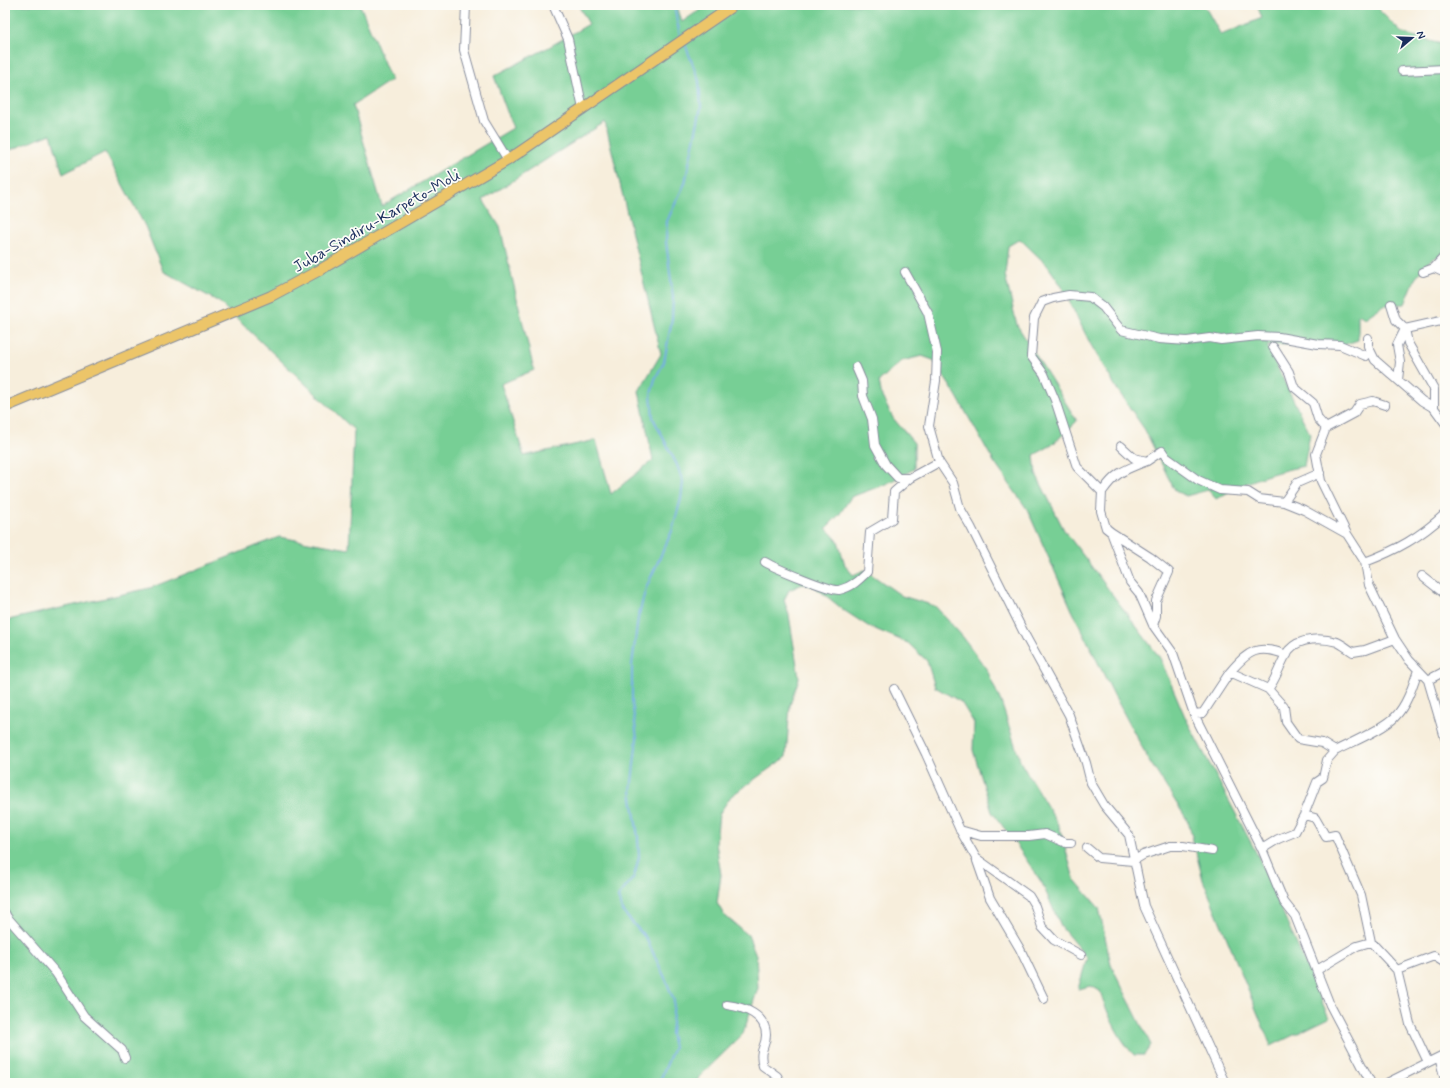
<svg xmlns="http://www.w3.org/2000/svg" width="1450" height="1088" font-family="Mynerve,sans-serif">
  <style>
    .green { fill: #77cf95; stroke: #497f7a; fill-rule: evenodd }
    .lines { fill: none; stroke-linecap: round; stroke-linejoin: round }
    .stream { stroke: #76ade5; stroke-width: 2 }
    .minor-casing { stroke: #898e9d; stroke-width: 10 }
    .major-casing { stroke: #898e9d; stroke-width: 12 }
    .minor { stroke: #fff; stroke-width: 8 }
    .major { stroke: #ecc569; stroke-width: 10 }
    .labels { text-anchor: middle; stroke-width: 3.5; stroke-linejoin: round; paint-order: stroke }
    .street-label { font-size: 16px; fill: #1b2f5e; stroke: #fdfcf7 }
  </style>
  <rect width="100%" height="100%" fill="#fdfcf7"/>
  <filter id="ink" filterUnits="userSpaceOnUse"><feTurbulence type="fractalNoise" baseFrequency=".025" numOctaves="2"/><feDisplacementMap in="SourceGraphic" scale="8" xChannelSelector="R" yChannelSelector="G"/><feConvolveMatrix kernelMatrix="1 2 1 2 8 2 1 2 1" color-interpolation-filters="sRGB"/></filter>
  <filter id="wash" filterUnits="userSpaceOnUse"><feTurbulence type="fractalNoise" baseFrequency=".012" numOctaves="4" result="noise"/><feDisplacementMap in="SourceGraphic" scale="16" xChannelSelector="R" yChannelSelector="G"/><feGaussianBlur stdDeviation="0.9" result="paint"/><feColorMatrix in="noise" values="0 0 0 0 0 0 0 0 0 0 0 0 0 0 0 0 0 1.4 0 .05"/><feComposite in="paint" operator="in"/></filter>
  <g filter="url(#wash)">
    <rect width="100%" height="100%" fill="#f7eedc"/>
    <!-- green -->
    <path class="green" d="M5,5H360L391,80L353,105L382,206L513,128L494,76L549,47L589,24L578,5H677L682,22L707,5H1204L1221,35L1262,18L1257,5H1378L1380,11L1402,33L1445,45V252L1428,262L1415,279L1405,304L1384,305L1365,318L1358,314V340L1338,347L1311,348L1299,344L1267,346L1310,434L1304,466C1269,473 1247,481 1216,499L1208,490L1186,496L1175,491L1145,430L1117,389L1091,345L1061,285L1047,265L1020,239L1008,246L1005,275L1017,325L1077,421L1052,445L1034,455L1036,474L1064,530L1160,658L1186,719L1258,856L1329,1018L1271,1046L1203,880L1188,821L1150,762L1114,695L1072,610L1027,509L994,462L956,395L933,360L922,356L902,361L879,381L882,397L893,418L914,443V469L886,484L851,497L839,515L826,528L838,541L845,565L853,575L865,570L902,596L935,606L963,637L987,670L1001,702L1021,763L1059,826L1074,879L1099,908L1111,965L1151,1045L1144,1055H1134C1118,1038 1107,1013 1100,991L1091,986L1078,989L1087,958L1061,927L1042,883L1011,837L992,812L973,750L974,723L961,702L935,687L927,661L908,643L868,626L845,611L815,587L803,584L789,590L784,600L789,615L799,678L790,705L786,757L731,796L719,814L716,843L721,875L717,903L724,915L748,935L756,955L758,988L743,1034L699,1077L696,1083H5V609L8,620L150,588L279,537L349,549L354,430L219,302L163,271L145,226L105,152L63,174L51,134L5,152ZM605,122L661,354L639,391L653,460L611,494L596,440L524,456L501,384L534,370L500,227L483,200Z"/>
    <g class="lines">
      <!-- stream -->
      <path class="stream" d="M674,5L680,36
        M659,1083L674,1047L671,1034L674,1001L666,980L646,938L622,911L618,897L634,877L639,857L638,837L631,791L637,738L632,702V665L638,618L646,588L672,531L681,499L683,482L677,465L653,418L651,394L655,379L664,362L672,319L673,297L666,241L667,221L685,183L701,107L699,81L685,44"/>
    </g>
  </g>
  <g filter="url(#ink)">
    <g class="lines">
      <!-- minor casing -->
      <g class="minor-casing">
        <path id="minor" d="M466,5L464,50L484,121L508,160
          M553,5L568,39L583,109
          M1402,71L1445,69
          M1445,256L1434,268L1445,273
          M905,272L928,313L937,352L936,381L929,426L939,462
          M1423,272L1434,268
          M1391,304L1396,320L1405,329L1408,343L1434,389V408L1445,423
          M1368,338V346L1375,360L1422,401L1434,408
          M1273,347L1289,372L1294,387L1313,403L1318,419L1326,428L1316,454L1321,481L1347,534L1365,562L1369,585L1395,639L1409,660L1428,680L1445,738
          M1366,356L1340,345L1318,344L1279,337L1258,336L1221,340L1210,338L1187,341L1159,339L1121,330L1103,307L1090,297L1069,295L1053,298L1042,302L1034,318L1031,356L1044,374L1055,400L1077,467L1102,492L1101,511L1106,528L1111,532L1130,582L1139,593L1153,625L1173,653L1194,714L1262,849L1284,902L1295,916L1330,1005L1371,1083
          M856,367L862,381L863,396L872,419L875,445L886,465L898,478H910
          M1398,380L1400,362L1397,345L1405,329L1445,320
          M1326,428L1354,413L1360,404L1373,401L1385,405
          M1121,446L1134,458L1147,461L1162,451L1166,457L1198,480L1220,490L1248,492L1259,499L1284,502L1304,510L1347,534
          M1102,492C1116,472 1124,470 1147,461
          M1284,502L1297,483L1320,473
          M1111,532L1150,557L1169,572L1156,601V616L1153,625
          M765,562C775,568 831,591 839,590C852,587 859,580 867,572L870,532L892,519L894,492L910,478L939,462L953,483L960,508L971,527L1026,637L1069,715L1086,763L1091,783L1104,805L1129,835L1144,906L1225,1083
          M1365,562C1397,550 1420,537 1445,514
          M1422,576L1445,594
          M1230,672C1249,650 1258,644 1287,655
          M1428,680L1445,671
          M894,689L926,754L960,830L976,858L990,898L1020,949L1044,999
          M1268,689C1278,677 1280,662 1289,650C1300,637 1323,638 1337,642C1342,644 1348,649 1353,652L1365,650L1395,639
          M1194,714L1203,713L1230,672L1268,689L1284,707L1286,722L1298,739L1322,743L1335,751C1350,743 1384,729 1395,717C1407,705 1413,685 1418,670
          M1304,815L1315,818L1326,837L1335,835L1361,895L1371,942L1397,970L1410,1024L1428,1062
          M960,830L981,836H1029L1045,834L1066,843H1071
          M1087,848L1099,858L1133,861L1143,855L1170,846H1183L1212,851
          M1262,849L1278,839L1295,832L1304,815L1317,782L1323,778L1327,760L1335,751
          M976,858L1029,896L1035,906L1042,927L1054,940L1081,955
          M5,913L7,917L56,973L84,1016L122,1050L125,1058
          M1317,970L1357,946L1371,942
          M1397,970L1434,956L1445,963
          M727,1005C744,1007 766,1015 766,1035C766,1048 758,1049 763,1066L777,1076L781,1083
          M1439,1057L1445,1080
          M1387,1083L1445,1054"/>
      </g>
      <!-- major casing -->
      <g class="major-casing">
        <path id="major" d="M5,407L271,296L318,271L508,160L734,5"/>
      </g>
      <!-- minor -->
      <use href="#minor" class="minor"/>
      <!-- major -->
      <use href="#major" class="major"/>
    </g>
  </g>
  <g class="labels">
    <!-- street labels -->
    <g class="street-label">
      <text transform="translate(376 220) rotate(-30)" y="6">Juba-Sindiru-Karpeto-Moli</text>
    </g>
  </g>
  <!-- margin -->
  <rect width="1450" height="1088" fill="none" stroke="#fdfcf7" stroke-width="20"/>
  <!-- north arrow -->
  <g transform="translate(1412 38) rotate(71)" stroke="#fdfcf7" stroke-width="3" paint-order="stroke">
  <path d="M0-3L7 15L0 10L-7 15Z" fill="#1b2f5e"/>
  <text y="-6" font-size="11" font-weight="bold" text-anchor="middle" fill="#1b2f5e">N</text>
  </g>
</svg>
